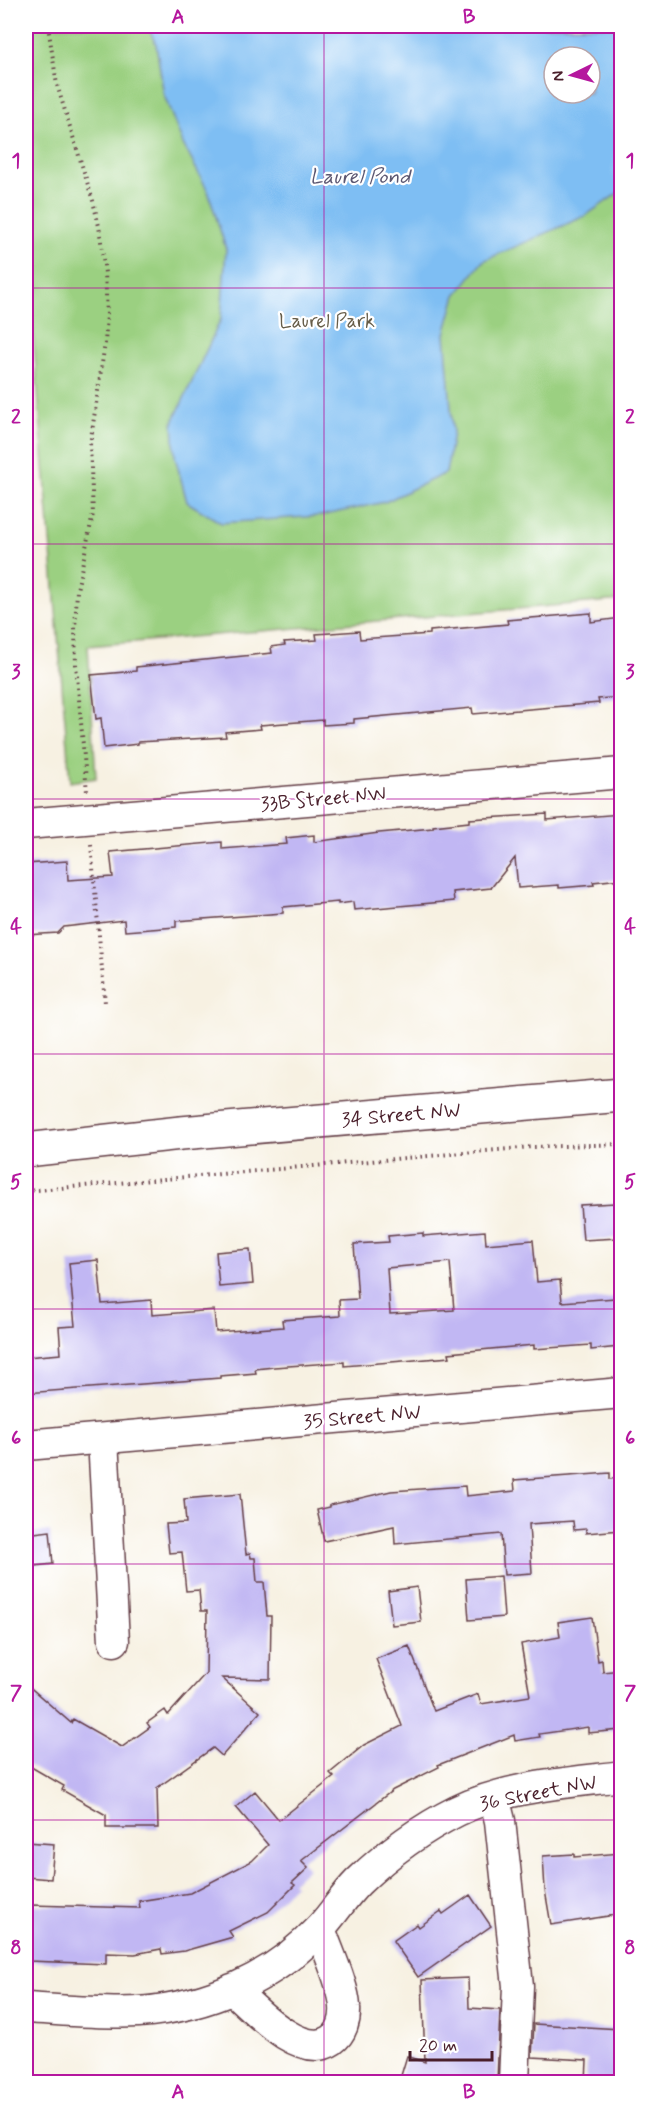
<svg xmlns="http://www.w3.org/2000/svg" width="647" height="2108" font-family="Mynerve,sans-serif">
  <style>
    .green { fill: #9bd081; stroke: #727856; stroke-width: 1.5; fill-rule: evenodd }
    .water { fill: #7ebef3; stroke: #646e8f; stroke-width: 1.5; fill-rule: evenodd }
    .building { fill: #c1b7f3; fill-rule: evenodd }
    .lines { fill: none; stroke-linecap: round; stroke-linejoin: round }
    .minor-casing { stroke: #643e46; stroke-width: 33 }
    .major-casing { stroke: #643e46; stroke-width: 36 }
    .path { stroke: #643e46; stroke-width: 4; stroke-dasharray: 1.5 4.5; stroke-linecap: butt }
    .minor { stroke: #fff; stroke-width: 30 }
    .major { stroke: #fff; stroke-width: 33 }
    .grid { fill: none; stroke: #b5179e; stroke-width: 1.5; stroke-opacity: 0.55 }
    .labels { text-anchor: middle; stroke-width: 4.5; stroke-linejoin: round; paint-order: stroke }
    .park-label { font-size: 20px; fill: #665d49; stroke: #fff }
    .street-label { font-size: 20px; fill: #4a1f2b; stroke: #fff }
    .water-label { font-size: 21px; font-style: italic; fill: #5c5771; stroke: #fff }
    .neatline { fill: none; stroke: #b5179e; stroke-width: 2 }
    .grid-label { font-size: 20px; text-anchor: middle; font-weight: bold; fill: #b5179e }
  </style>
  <rect width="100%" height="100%" fill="#fff"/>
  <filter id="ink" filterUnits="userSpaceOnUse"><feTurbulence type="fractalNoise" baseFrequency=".0167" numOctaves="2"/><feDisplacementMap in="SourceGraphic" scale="12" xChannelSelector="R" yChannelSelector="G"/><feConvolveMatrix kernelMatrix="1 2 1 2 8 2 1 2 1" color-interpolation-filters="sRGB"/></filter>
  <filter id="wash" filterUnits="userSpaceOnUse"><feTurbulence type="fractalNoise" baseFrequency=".008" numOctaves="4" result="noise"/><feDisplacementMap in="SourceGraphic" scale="24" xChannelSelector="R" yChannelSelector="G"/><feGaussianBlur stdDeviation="1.35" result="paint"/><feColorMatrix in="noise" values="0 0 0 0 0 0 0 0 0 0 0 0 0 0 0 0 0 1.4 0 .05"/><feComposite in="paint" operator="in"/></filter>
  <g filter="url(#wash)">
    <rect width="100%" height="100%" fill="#f7f1e2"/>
    <!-- green -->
    <path class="green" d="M26,26H621V600L88,646L96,778L70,782L26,247ZM554,57H590V93H554Z"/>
    <!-- water -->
    <path class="water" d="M147,26H621V191L585,216L483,261L456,295L445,334L453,433L446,473L385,502L320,516L221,523L187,502L175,457L173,422L221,319L226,249L208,191L183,144L164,95L156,44ZM554,57H590V93H554Z"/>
    <g id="blocks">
      <!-- building -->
      <path class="building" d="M591,613V622L621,618V697L598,699L599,703L473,714L472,708L354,719V723L323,725V720L260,725L261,729L225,732L226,737L138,742V744L104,748L101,718L96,719L91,675L136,671V667L272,653L271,647L285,645L284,642L317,640L316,634L359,631L360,639L430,634V631L508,624L507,620Z
        M547,814V820L621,814V879L593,882L594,885L559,888V885L518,888L515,858L491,888L453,892L454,901L354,910L353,902L338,904V902L283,907V913L176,921V927L125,931L124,920L64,927L58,933L26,935V864L67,861L68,880L113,877L110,852L222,842V849L287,844L286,838L314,835V842L379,833L433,828V826L469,822V819Z
        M615,1203L618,1238L583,1240L580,1205Z
        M485,1231L486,1244L533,1240L537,1282L560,1280L562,1302L615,1298L619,1347L591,1350V1345L534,1349V1345L449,1353L450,1357L344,1366V1362L274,1367L255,1369L256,1373L220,1376V1378L26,1393V1357L61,1354L59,1327L75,1326L69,1263L98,1260L102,1304L151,1300L152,1315L214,1310L216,1332L283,1327L282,1320L340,1316L339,1300L358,1299L354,1244L389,1242L388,1236L423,1233V1236ZM450,1262L454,1310L390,1314L387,1268Z
        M250,1249L253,1284L219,1287L216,1252Z
        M610,1473V1479L621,1478V1530L586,1533V1529L574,1530L573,1521L529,1524L532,1573L504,1575L501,1534L395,1544L394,1526L324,1541L317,1510L330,1507V1505L391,1491L465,1486L466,1496L515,1491L514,1480Z
        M240,1494L246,1554L250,1553L251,1558H255L257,1582H264L267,1616H271L270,1679L222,1678L260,1712L222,1756L213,1748L157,1788L158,1828H106V1815L62,1790L64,1786L26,1764V1684L71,1723L73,1719L122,1747L150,1727L147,1723L165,1710L168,1715L206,1673L207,1611H201L199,1590L186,1591L182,1552L169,1553L166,1524L186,1523L184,1499Z
        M50,1531L53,1564L26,1567V1534Z
        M501,1576L504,1617L469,1620L466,1579Z
        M417,1587L421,1622L392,1625L388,1591Z
        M592,1617L598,1661L602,1660L603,1672L621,1670V1730L588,1733V1727L539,1734L540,1737L515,1741L514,1735L438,1765L439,1767L393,1790L301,1861L308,1868L292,1883L295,1885L268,1912L229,1931L233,1937L184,1951L162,1954L161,1949L135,1954L106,1953V1964L29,1961L31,1905L140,1908L139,1901L190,1893L252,1861L268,1845L236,1807L255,1791L279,1820L334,1777L330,1773L364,1745L402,1726L376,1659L409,1646L434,1711L478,1694L481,1704L530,1696L521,1644L560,1637L558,1622Z
        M26,1842L54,1844L51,1879L26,1877Z
        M621,1853V1914L551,1925L545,1890L543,1856L574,1854V1857Z
        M470,1895L491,1926L418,1977L393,1941L417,1924L419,1927L441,1911L443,1914Z
        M468,1978L469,2008L500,2010L497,2081L399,2082L407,2056L425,2062L422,1980Z
        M534,2024L621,2029V2082H586L587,2060L532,2057Z"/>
    </g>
  </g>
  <g filter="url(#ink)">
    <use href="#blocks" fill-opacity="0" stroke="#643e46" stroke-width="1.5"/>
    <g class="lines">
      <!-- minor casing -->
      <g class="minor-casing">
        <path id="minor" d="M26,824L622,773
          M103,1439L114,1641
          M26,1445L622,1393
          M494,1797L500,1821L518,1986L514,2082
          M232,1989C253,2008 301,2061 332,2040C342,2033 346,2019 345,2007C344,1985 327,1950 320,1928
          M26,2008C63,2010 102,2014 139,2012C207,2007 274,1978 320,1928C334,1913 344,1896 358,1882C387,1854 421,1829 457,1811C507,1786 568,1783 622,1776"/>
      </g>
      <!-- major casing -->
      <g class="major-casing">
        <path id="major" d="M26,1150L181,1133L622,1095"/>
      </g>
      <!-- path -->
      <path class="path" d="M48,26L57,85L93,201L99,226L105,273L107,315L105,343L90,445L93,514L77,590L75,629L76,664L87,792
        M91,845L105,1003
        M26,1191L532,1147L622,1144"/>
      <!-- minor -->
      <use href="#minor" class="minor"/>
      <!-- major -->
      <use href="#major" class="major"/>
    </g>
  </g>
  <!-- grid -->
  <path class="grid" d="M324,26V2082M26,288H622M26,544H622M26,799H622M26,1054H622M26,1309H622M26,1564H622M26,1820H622"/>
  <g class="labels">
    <!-- park labels -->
    <g class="park-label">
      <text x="327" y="327">Laurel Park</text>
    </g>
    <!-- street labels -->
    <g class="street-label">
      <text transform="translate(323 798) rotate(-5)" y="7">33B Street NW</text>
      <text transform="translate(401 1114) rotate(-5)" y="7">34 Street NW</text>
      <text transform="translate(362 1416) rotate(-5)" y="7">35 Street NW</text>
      <text transform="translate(538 1792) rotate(-11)" y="7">36 Street NW</text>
    </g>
    <!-- water labels -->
    <g class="water-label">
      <text x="360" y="183">Laurel Pond</text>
    </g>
  </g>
  <!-- margin -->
  <rect width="647" height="2108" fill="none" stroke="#fff" stroke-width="66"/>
  <!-- north arrow -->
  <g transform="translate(572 75) rotate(265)"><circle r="28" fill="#ffffff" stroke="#b7a5aa" stroke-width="1.5"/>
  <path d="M0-4.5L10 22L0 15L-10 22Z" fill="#b5179e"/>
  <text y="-9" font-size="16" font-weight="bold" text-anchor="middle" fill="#4a1f2b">N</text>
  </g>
  <!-- scale -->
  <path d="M410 2051v9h82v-9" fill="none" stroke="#4a1f2b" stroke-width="3"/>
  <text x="419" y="2051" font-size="18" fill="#4a1f2b" stroke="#ffffff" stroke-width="4.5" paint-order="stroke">20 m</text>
  <rect x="33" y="33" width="581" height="2042" class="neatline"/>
  <g class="grid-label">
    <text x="178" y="23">A</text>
    <text x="469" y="23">B</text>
    <text x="16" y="167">1</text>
    <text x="630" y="167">1</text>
    <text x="16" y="423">2</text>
    <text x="630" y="423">2</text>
    <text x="16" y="678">3</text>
    <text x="630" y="678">3</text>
    <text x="16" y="933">4</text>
    <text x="630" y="933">4</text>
    <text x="16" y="1188">5</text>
    <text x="630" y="1188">5</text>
    <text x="16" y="1444">6</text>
    <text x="630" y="1444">6</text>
    <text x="16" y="1699">7</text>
    <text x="630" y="1699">7</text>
    <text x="16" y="1954">8</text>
    <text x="630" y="1954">8</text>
    <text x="178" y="2098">A</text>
    <text x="469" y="2098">B</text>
  </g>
</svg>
